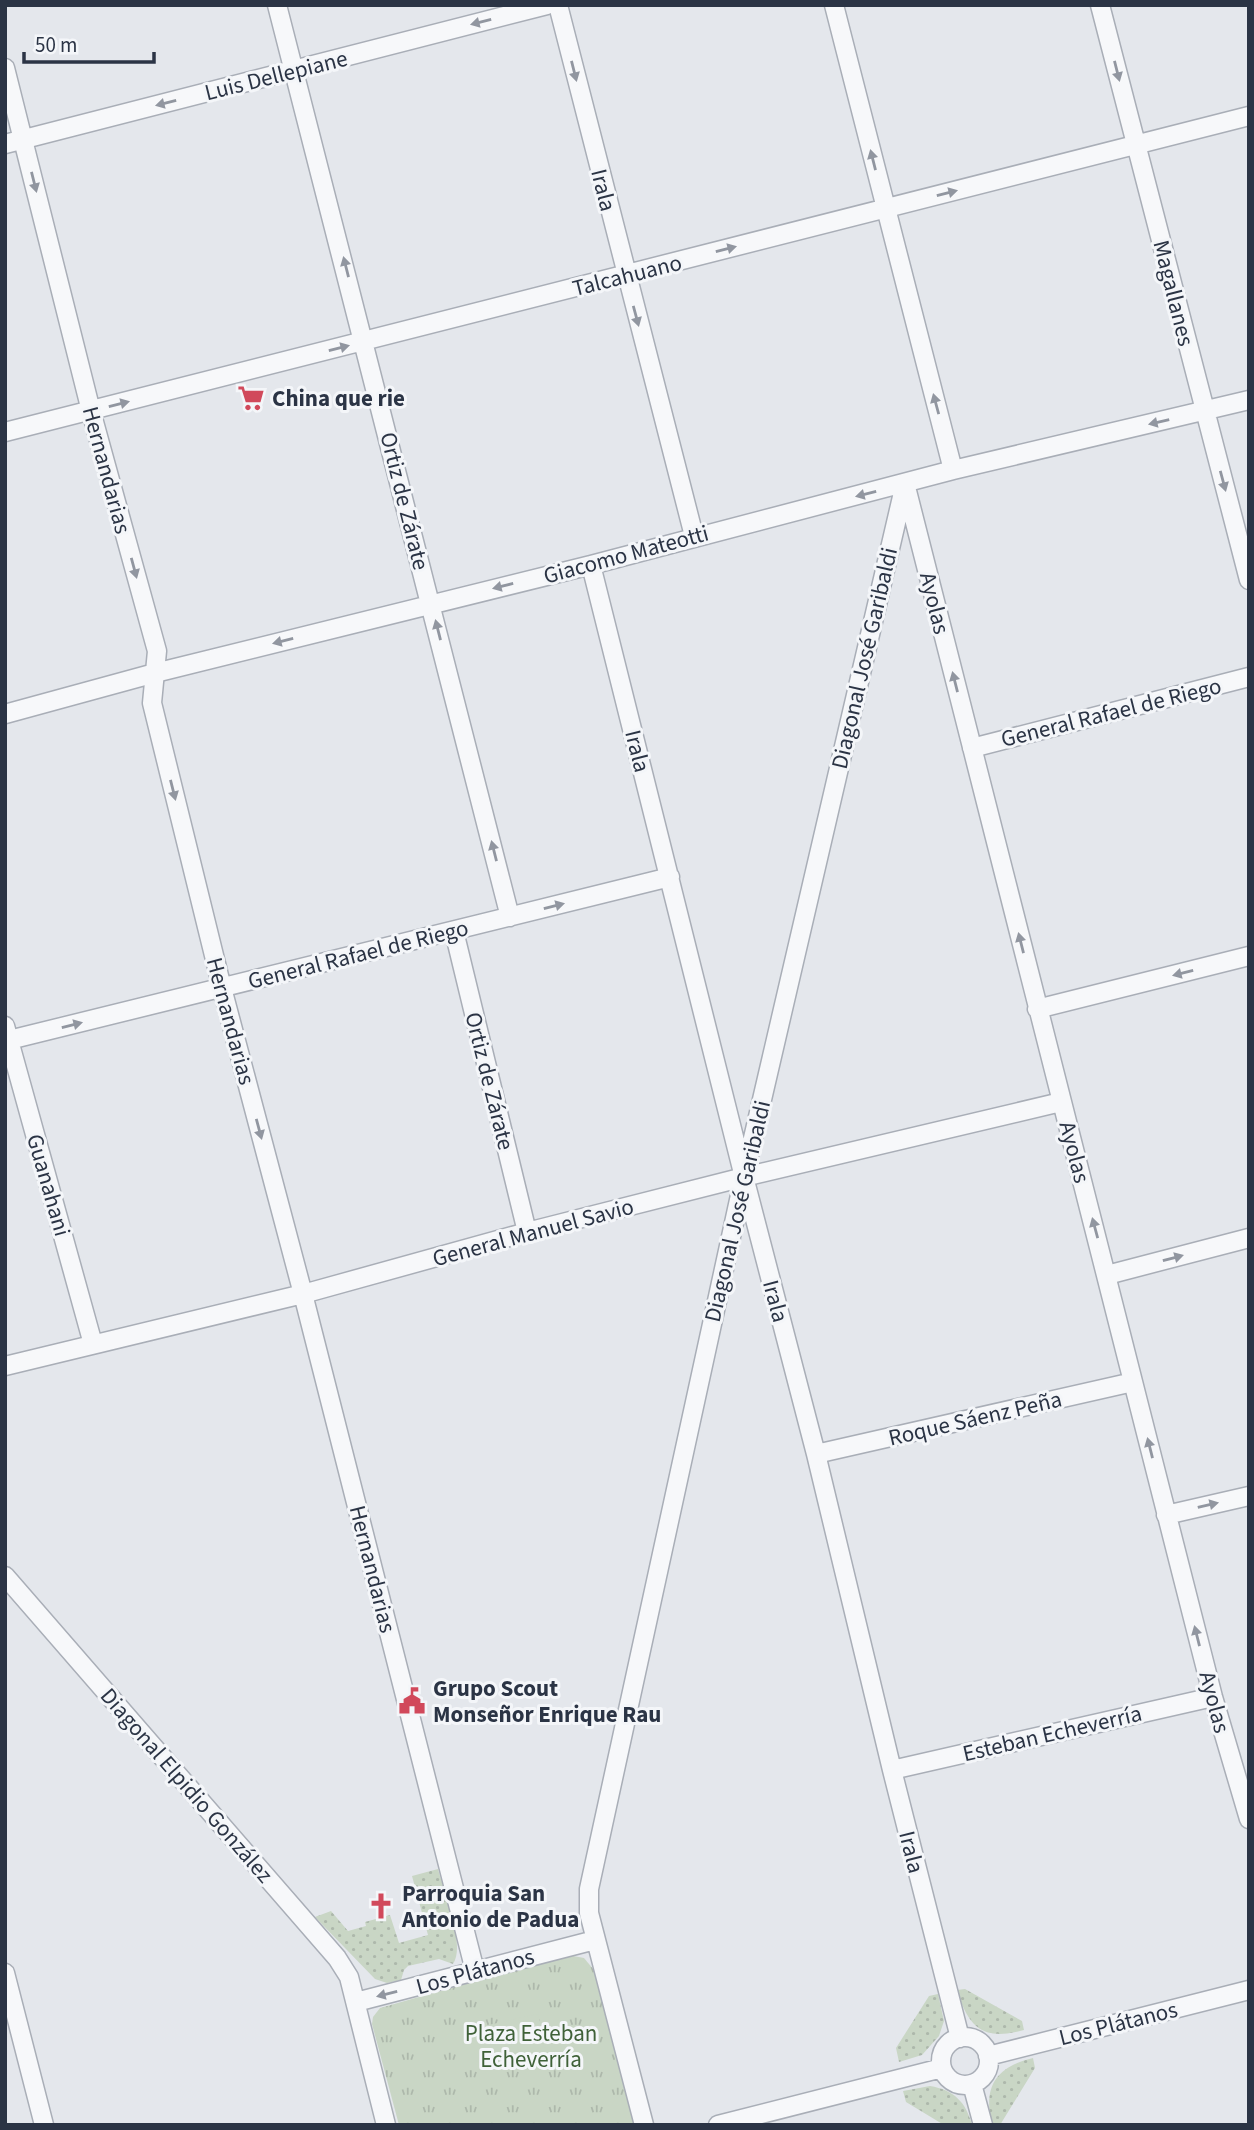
<svg xmlns="http://www.w3.org/2000/svg" width="1254" height="2130" font-family="'Source Sans 3',sans-serif">
  <style>
    .grass { fill: url(#grass-dots) }
    .park { fill: url(#park-tufts) }
    .pitch { fill: #c9d6c5 }
    .lines { fill: none; stroke-linecap: round; stroke-linejoin: round }
    .minor-casing { stroke: #a9aeb7; stroke-width: 21 }
    .minor { stroke: #f7f8fa; stroke-width: 18 }
    .oneway { fill: #9196a0 }
    .labels { text-anchor: middle; stroke-width: 6; stroke-linejoin: round; paint-order: stroke }
    .street-label { font-size: 23px; fill: #2b3445; stroke: #f4f6f9 }
    .poi-label { font-size: 23px; font-weight: bold; fill: #2b3445; stroke: #f4f6f9; text-anchor: start }
    .park-label { font-size: 23px; fill: #3f6138; stroke: #f4f6f9 }
  </style>
  <defs>
    <pattern id="grass-dots" width="8" height="8" patternUnits="userSpaceOnUse" patternTransform="scale(1.75)"><rect width="8" height="8" fill="#c9d6c5"/><path d="M2 2h.1M6 6h.1" fill="none" stroke="#adb8ab" stroke-width="1.8" stroke-linecap="round"/></pattern>
    <pattern id="park-tufts" width="24" height="20" patternUnits="userSpaceOnUse" patternTransform="scale(1.75)"><rect width="24" height="20" fill="#c9d6c5"/><path d="M3 7l-1-3M5 7V3M7 7l1-3M15 17l-1-3M17 17v-4M19 17l1-3" fill="none" stroke="#adb8ab"/></pattern>
  </defs>
  <rect width="100%" height="100%" fill="#e4e7ec"/>
  <!-- grass -->
  <path class="grass" d="M438,1869C444,1892 466,1945 453,1964L439,1959L408,1966L404,1970L401,1980L387,1983L375,1979L315,1917L331,1911L348,1931L366,1926L365,1922L390,1915L399,1943L428,1935L412,1876Z
    M965,1989L1022,2021L1024,2030C984,2041 969,2029 957,1990Z
    M938,1994L944,2021L939,2036L922,2055L899,2062L896,2048L929,1996Z
    M1033,2058L1035,2068L1000,2125H992C983,2087 995,2067 1033,2058Z
    M930,2086C954,2090 966,2102 972,2125H944L906,2102L903,2091Z"/>
  <!-- park -->
  <path class="park" d="M568,1955L584,1958L594,1970L636,2125H399L372,2024L373,2017L380,2008Z"/>
  <!-- pitch -->
  <path class="pitch" d="M538,2014L546,2047L477,2062L470,2029Z"/>
  <g class="lines">
    <!-- minor casing -->
    <g class="minor-casing">
      <path id="minor" d="M277,5L510,917
        M558,5L694,536
        M834,5L953,470
        M1100,5L1249,580
        M5,68L91,411L157,651L152,703L222,988L303,1294L475,1971
        M5,144L547,5
        M5,432L1249,116
        M906,487L1213,1697L1249,1819
        M591,565L744,1177L816,1454L892,1770L960,2038
        M5,714L155,673L591,565L953,470L1249,400
        M972,748L1249,677
        M454,931L527,1232
        M1037,1009L1249,956
        M5,1026L93,1344
        M5,1041L670,877
        M1107,1275L1249,1238
        M5,1366L303,1294L527,1232L744,1177L1061,1102
        M816,1454L1133,1382
        M1166,1515L1249,1496
        M5,1576L337,1958L349,1977L386,2125
        M892,1770L1213,1697
        M5,1973L44,2125
        M356,2002L595,1940
        M941 2061a24 24 0 1 1 48 0a24 24 0 1 1-48 0Z
        M988,2056L1249,1990
        M972,2084L983,2125
        M644,2125L589,1913V1889L744,1177L905,484
        M718,2125L942,2068"/>
    </g>
    <!-- minor -->
    <use href="#minor" class="minor"/>
  </g>
  <!-- one-way arrows -->
  <defs><path id="oneway-solid" d="M-6-.8H1V-3.2L6.5 0L1 3.2V.8H-6Z" transform="scale(1.75)"/></defs>
  <g class="oneway">
    <use href="#oneway-solid" transform="translate(481 22) rotate(166)"/>
    <use href="#oneway-solid" transform="translate(574 71) rotate(76)"/>
    <use href="#oneway-solid" transform="translate(1117 71) rotate(76)"/>
    <use href="#oneway-solid" transform="translate(166 103) rotate(166)"/>
    <use href="#oneway-solid" transform="translate(873 160) rotate(-104)"/>
    <use href="#oneway-solid" transform="translate(34 182) rotate(76)"/>
    <use href="#oneway-solid" transform="translate(947 193) rotate(-14)"/>
    <use href="#oneway-solid" transform="translate(726 249) rotate(-14)"/>
    <use href="#oneway-solid" transform="translate(346 267) rotate(-104)"/>
    <use href="#oneway-solid" transform="translate(636 316) rotate(75)"/>
    <use href="#oneway-solid" transform="translate(339 348) rotate(-14)"/>
    <use href="#oneway-solid" transform="translate(119 404) rotate(-14)"/>
    <use href="#oneway-solid" transform="translate(936 404) rotate(-105)"/>
    <use href="#oneway-solid" transform="translate(1159 422) rotate(167)"/>
    <use href="#oneway-solid" transform="translate(1223 481) rotate(75)"/>
    <use href="#oneway-solid" transform="translate(866 494) rotate(166)"/>
    <use href="#oneway-solid" transform="translate(134 568) rotate(75)"/>
    <use href="#oneway-solid" transform="translate(503 586) rotate(166)"/>
    <use href="#oneway-solid" transform="translate(438 630) rotate(-104)"/>
    <use href="#oneway-solid" transform="translate(283 641) rotate(166)"/>
    <use href="#oneway-solid" transform="translate(955 682) rotate(-104)"/>
    <use href="#oneway-solid" transform="translate(173 790) rotate(76)"/>
    <use href="#oneway-solid" transform="translate(494 851) rotate(-104)"/>
    <use href="#oneway-solid" transform="translate(554 906) rotate(-14)"/>
    <use href="#oneway-solid" transform="translate(1021 943) rotate(-104)"/>
    <use href="#oneway-solid" transform="translate(1183 973) rotate(166)"/>
    <use href="#oneway-solid" transform="translate(72 1025) rotate(-14)"/>
    <use href="#oneway-solid" transform="translate(259 1129) rotate(75)"/>
    <use href="#oneway-solid" transform="translate(1095 1228) rotate(-105)"/>
    <use href="#oneway-solid" transform="translate(1173 1258) rotate(-15)"/>
    <use href="#oneway-solid" transform="translate(1150 1448) rotate(-104)"/>
    <use href="#oneway-solid" transform="translate(1208 1505) rotate(-13)"/>
    <use href="#oneway-solid" transform="translate(1197 1636) rotate(-104)"/>
    <use href="#oneway-solid" transform="translate(387 1994) rotate(166)"/>
  </g>
  <!-- icons -->
  <defs>
    <g id="supermarket-bare" transform="scale(2.1)"><path d="M-6-5.5h2.5l.6 2H6L4.5 2H-2.5L-4.4-4H-6ZM-1.5 3.2a1.3 1.3 0 1 0 .1 0ZM3 3.2a1.3 1.3 0 1 0 .1 0Z" fill="#d1495b" stroke="#f4f6f9" stroke-width="2.5" paint-order="stroke"/></g>
    <g id="civic-bare" transform="scale(2.1)"><path d="M-.6-6.5H3V-4.5H.6V-3L4-1V1h2V6H-6V1h2V-1L-.6-3ZM-1.2 2.5V6h2.4V2.5Z" fill="#d1495b" stroke="#f4f6f9" stroke-width="2.5" paint-order="stroke"/></g>
    <g id="church-bare" transform="scale(2.1)"><path d="M-1.2-6h2.4v3.5h3.3v2.4h-3.3V6h-2.4V-.1h-3.3v-2.4h3.3Z" fill="#d1495b" stroke="#f4f6f9" stroke-width="2.5" paint-order="stroke"/></g>
  </defs>
  <g fill-rule="evenodd">
    <use href="#supermarket-bare" x="251" y="398"/>
    <use href="#civic-bare" x="412" y="1701"/>
    <use href="#church-bare" x="381" y="1906"/>
  </g>
  <g class="labels">
    <!-- street labels -->
    <g class="street-label">
      <text transform="translate(276 75) rotate(-14)" y="8">Luis Dellepiane</text>
      <text transform="translate(604 190) rotate(76)" y="8">Irala</text>
      <text transform="translate(627 275) rotate(-14)" y="8">Talcahuano</text>
      <text transform="translate(1174 293) rotate(76)" y="8">Magallanes</text>
      <text transform="translate(107 470) rotate(75)" y="8">Hernandarias</text>
      <text transform="translate(405 501) rotate(76)" y="8">Ortiz de Zárate</text>
      <text transform="translate(626 554) rotate(-15)" y="8">Giacomo Mateotti</text>
      <text transform="translate(935 603) rotate(76)" y="8">Ayolas</text>
      <text transform="translate(864 658) rotate(-77)" y="8">Diagonal José Garibaldi</text>
      <text transform="translate(1111 712) rotate(-14)" y="8">General Rafael de Riego</text>
      <text transform="translate(638 751) rotate(76)" y="8">Irala</text>
      <text transform="translate(358 954) rotate(-14)" y="8">General Rafael de Riego</text>
      <text transform="translate(231 1021) rotate(75)" y="8">Hernandarias</text>
      <text transform="translate(490 1081) rotate(76)" y="8">Ortiz de Zárate</text>
      <text transform="translate(1075 1152) rotate(75)" y="8">Ayolas</text>
      <text transform="translate(49 1185) rotate(74)" y="8">Guanahani</text>
      <text transform="translate(737 1211) rotate(-77)" y="8">Diagonal José Garibaldi</text>
      <text transform="translate(533 1232) rotate(-15)" y="8">General Manuel Savio</text>
      <text transform="translate(776 1301) rotate(75)" y="8">Irala</text>
      <text transform="translate(975 1418) rotate(-13)" y="8">Roque Sáenz Peña</text>
      <text transform="translate(373 1569) rotate(76)" y="8">Hernandarias</text>
      <text transform="translate(1215 1702) rotate(75)" y="8">Ayolas</text>
      <text transform="translate(1052 1733) rotate(-13)" y="8">Esteban Echeverría</text>
      <text transform="translate(187 1785) rotate(49)" y="8">Diagonal Elpidio González</text>
      <text transform="translate(912 1852) rotate(76)" y="8">Irala</text>
      <text transform="translate(475 1971) rotate(-15)" y="8">Los Plátanos</text>
      <text transform="translate(1118 2023) rotate(-14)" y="8">Los Plátanos</text>
    </g>
    <!-- poi labels -->
    <g class="poi-label">
      <text x="272" y="406">China que rie</text>
      <text x="433" y="1696">Grupo Scout<tspan x="433" dy="26">Monseñor Enrique Rau</tspan></text>
      <text x="402" y="1901">Parroquia San<tspan x="402" dy="26">Antonio de Padua</tspan></text>
    </g>
    <!-- park labels -->
    <g class="park-label">
      <text x="531" y="2041">Plaza Esteban<tspan x="531" dy="26">Echeverría</tspan></text>
    </g>
  </g>
  <!-- border -->
  <rect width="1254" height="2130" fill="none" stroke="#2b3445" stroke-width="14"/>
  <!-- scale -->
  <path d="M24 52v10h130v-10" fill="none" stroke="#2b3445" stroke-width="3.5"/>
  <text x="35" y="52" font-size="21" fill="#2b3445" stroke="#f4f6f9" stroke-width="5" paint-order="stroke">50 m</text>
</svg>
